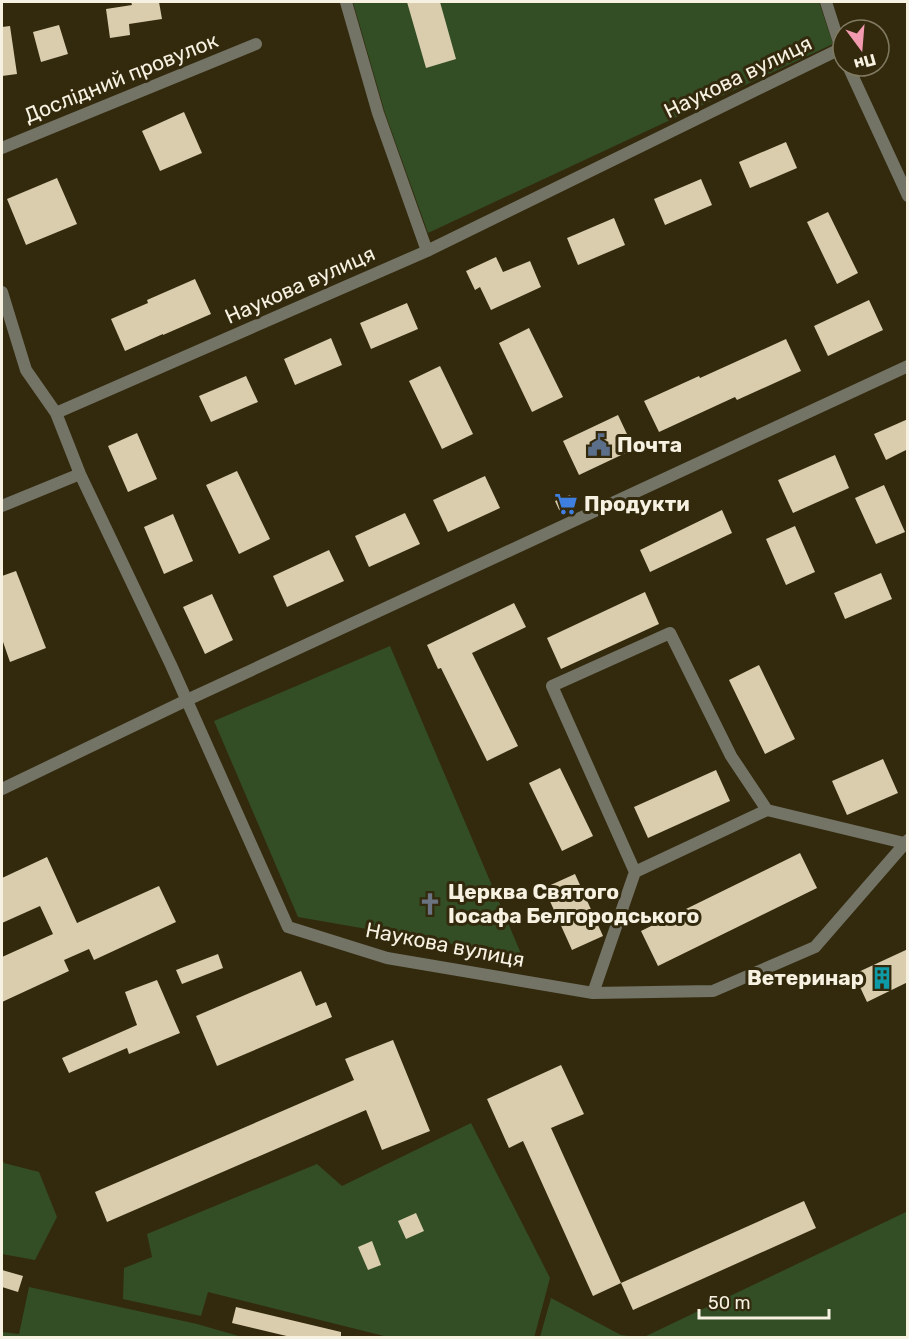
<svg xmlns="http://www.w3.org/2000/svg" width="909" height="1339" font-family="Rubik,sans-serif">
  <style>
    .green { fill: #334d25 }
    .building { fill: #d9cdad }
    .lines { fill: none; stroke-linecap: round; stroke-linejoin: round }
    .minor { stroke: #737466; stroke-width: 12 }
    .tertiary { stroke: #737466; stroke-width: 12 }
    .labels { text-anchor: middle; stroke-width: 6; stroke-linejoin: round; paint-order: stroke }
    .street-label { font-size: 21px; fill: #f7f1e1; stroke: #332a0e }
    .poi-label { font-size: 21px; font-weight: bold; fill: #f7f1e1; stroke: #332a0e; text-anchor: start }
  </style>
  <rect width="100%" height="100%" fill="#332a0e"/>
  <!-- green -->
  <path class="green" d="M353,2H819L833,44L428,233L385,113Z
    M390,646L522,956L298,917L214,721Z
    M471,1123L550,1278L534,1338L388,1337L208,1292L201,1316L123,1299L124,1268L152,1257L147,1234L317,1164L342,1186Z
    M2,1159L4,1163L39,1172L57,1217L35,1260L2,1254Z
    M906,1212L907,1337H644Z
    M29,1287L197,1324L242,1337H2V1332L19,1334Z
    M551,1298L621,1335L637,1337H540Z"/>
  <!-- building -->
  <path class="building" d="M131,2H159L162,19L129,24L130,35L110,38L106,9L132,5Z
    M407,2H440L456,59L426,68Z
    M59,25L68,54L41,62L33,32Z
    M10,26L17,74L2,76V27Z
    M184,112L202,153L160,171L142,131Z
    M786,142L797,168L750,188L739,162Z
    M57,178L77,224L26,245L7,199Z
    M701,179L712,205L665,225L654,199Z
    M828,212L858,273L837,284L807,222Z
    M614,218L625,245L578,265L567,238Z
    M496,257L503,272L530,261L541,287L491,310L480,287L475,290L466,271Z
    M195,279L211,314L163,335V334L125,351L111,319L148,303L147,300Z
    M869,300L883,330L828,356L814,326Z
    M407,303L418,329L371,349L360,323Z
    M529,328L563,397L532,412L499,343Z
    M331,338L342,365L295,385L284,359Z
    M786,339L801,371L737,400L735,397L659,432L644,401L699,376L700,378Z
    M440,366L473,434L442,449L409,381Z
    M246,376L258,402L211,422L199,396Z
    M618,415L634,449L579,475L563,441Z
    M908,419V449L886,460L874,434Z
    M137,433L157,479L128,492L108,446Z
    M835,455L849,488L793,513L778,480Z
    M237,471L270,539L239,554L206,485Z
    M485,476L500,508L448,532L433,500Z
    M884,485L905,532L876,544L855,498Z
    M570,495L576,507L561,514L555,501Z
    M722,510L732,533L650,572L640,550Z
    M405,513L420,544L369,567L355,536Z
    M173,514L193,561L164,574L144,527Z
    M795,526L815,572L786,585L766,539Z
    M329,550L344,581L287,607L273,576Z
    M16,571L46,648L10,662L2,639V576Z
    M881,573L892,599L845,619L834,593Z
    M645,592L659,624L561,669L547,638Z
    M212,594L233,640L205,654L183,607Z
    M514,603L526,627L472,653L518,746L487,761L441,668L438,669L427,645Z
    M759,665L795,739L765,754L729,680Z
    M883,759L898,793L847,815L832,781Z
    M560,768L593,836L562,851L529,783Z
    M716,770L730,801L648,838L634,807Z
    M800,853L817,888L658,966L641,931Z
    M47,857L77,923L159,886L176,922L94,960L89,949L64,960L69,971L2,1002V957L53,934L40,906L2,923V878Z
    M575,874L603,936L572,950L544,888Z
    M908,949V982L867,1002L854,974Z
    M218,954L223,968L182,984L176,970Z
    M301,971L316,1006L326,1002L332,1017L217,1066L196,1016Z
    M157,980L180,1033L129,1054L127,1048L69,1073L62,1058L137,1025L125,992Z
    M393,1040L430,1131L382,1150L366,1110L107,1222L95,1192L354,1080L345,1059Z
    M561,1065L584,1114L551,1128L621,1283L593,1296L523,1141L509,1148L487,1099Z
    M804,1201L816,1228L633,1310L621,1283Z
    M416,1213L424,1231L406,1239L398,1221Z
    M372,1241L381,1265L368,1270L358,1247Z
    M2,1270L23,1276L18,1292L2,1287Z
    M236,1307L341,1332V1338H295L232,1323Z"/>
  <g class="lines">
    <!-- minor -->
    <path class="minor" d="M346,2L378,113L427,251
      M826,2L843,55
      M840,49L427,251L56,413L80,474L171,665L288,927L387,958L593,993L713,991L815,947L908,840
      M848,66L908,196
      M2,148L256,44
      M2,292L26,370L56,413
      M2,506L80,474
      M635,872L552,686L670,633L731,756L767,810L904,843
      M593,993L635,872L767,810"/>
    <!-- tertiary -->
    <path class="tertiary" d="M2,789L187,700L908,366"/>
  </g>
  <!-- icons -->
  <defs>
    <g id="civic-bare" transform="scale(1.8)"><path d="M-.6-6.5H3V-4.5H.6V-3L4-1V1h2V6H-6V1h2V-1L-.6-3ZM-1.2 2.5V6h2.4V2.5Z" fill="#5c6f8a" stroke="#332a0e" stroke-width="2.5" paint-order="stroke"/></g>
    <g id="supermarket-bare" transform="scale(1.8)"><path d="M-6-5.5h2.5l.6 2H6L4.5 2H-2.5L-4.4-4H-6ZM-1.5 3.2a1.3 1.3 0 1 0 .1 0ZM3 3.2a1.3 1.3 0 1 0 .1 0Z" fill="#3f7fe0" stroke="#332a0e" stroke-width="2.5" paint-order="stroke"/></g>
    <g id="church-bare" transform="scale(1.8)"><path d="M-1.2-6h2.4v3.5h3.3v2.4h-3.3V6h-2.4V-.1h-3.3v-2.4h3.3Z" fill="#6b7280" stroke="#332a0e" stroke-width="2.5" paint-order="stroke"/></g>
    <g id="building-bare" transform="scale(1.8)"><path d="M-4-6H4V6H1V3H-1V6H-4ZM-2.5-4.3h1.7v1.8h-1.7ZM.8-4.3h1.7v1.8H.8ZM-2.5-1h1.7V.8h-1.7ZM.8-1h1.7V.8H.8Z" fill="#0f9aa8" stroke="#332a0e" stroke-width="2.5" paint-order="stroke"/></g>
  </defs>
  <g fill-rule="evenodd">
    <use href="#civic-bare" x="599" y="445"/>
    <use href="#supermarket-bare" x="566" y="504"/>
    <use href="#church-bare" x="430" y="904"/>
    <use href="#building-bare" x="882" y="978"/>
  </g>
  <g class="labels">
    <!-- street labels -->
    <g class="street-label">
      <text transform="translate(738 77) rotate(-26)" y="7">Наукова вулиця</text>
      <text transform="translate(121 78) rotate(-22)" y="7">Дослідний провулок</text>
      <text transform="translate(300 285) rotate(-24)" y="7">Наукова вулиця</text>
      <text transform="translate(445 945) rotate(11)" y="7">Наукова вулиця</text>
    </g>
    <!-- poi labels -->
    <g class="poi-label">
      <text x="617" y="452">Почта</text>
      <text x="584" y="511">Продукти</text>
      <text x="448" y="899">Церква Святого<tspan x="448" dy="24">Іосафа Белгородського</tspan></text>
      <text x="864" y="985" text-anchor="end">Ветеринар</text>
    </g>
  </g>
  <!-- border -->
  <rect width="909" height="1339" fill="none" stroke="#f7f1e1" stroke-width="6"/>
  <!-- north arrow -->
  <g transform="translate(861 48) rotate(164)"><circle r="28" fill="#332a0e" stroke="#817a62" stroke-width="1.5"/>
  <path d="M0-4.5L10 22L0 15L-10 22Z" fill="#f29ab0"/>
  <text y="-9" font-size="16" font-weight="bold" text-anchor="middle" fill="#f7f1e1">Пн</text>
  </g>
  <!-- scale -->
  <path d="M699 1309v9h130v-9" fill="none" stroke="#f7f1e1" stroke-width="3"/>
  <text x="708" y="1309" font-size="18" fill="#f7f1e1" stroke="#332a0e" stroke-width="4.5" paint-order="stroke">50 m</text>
</svg>
